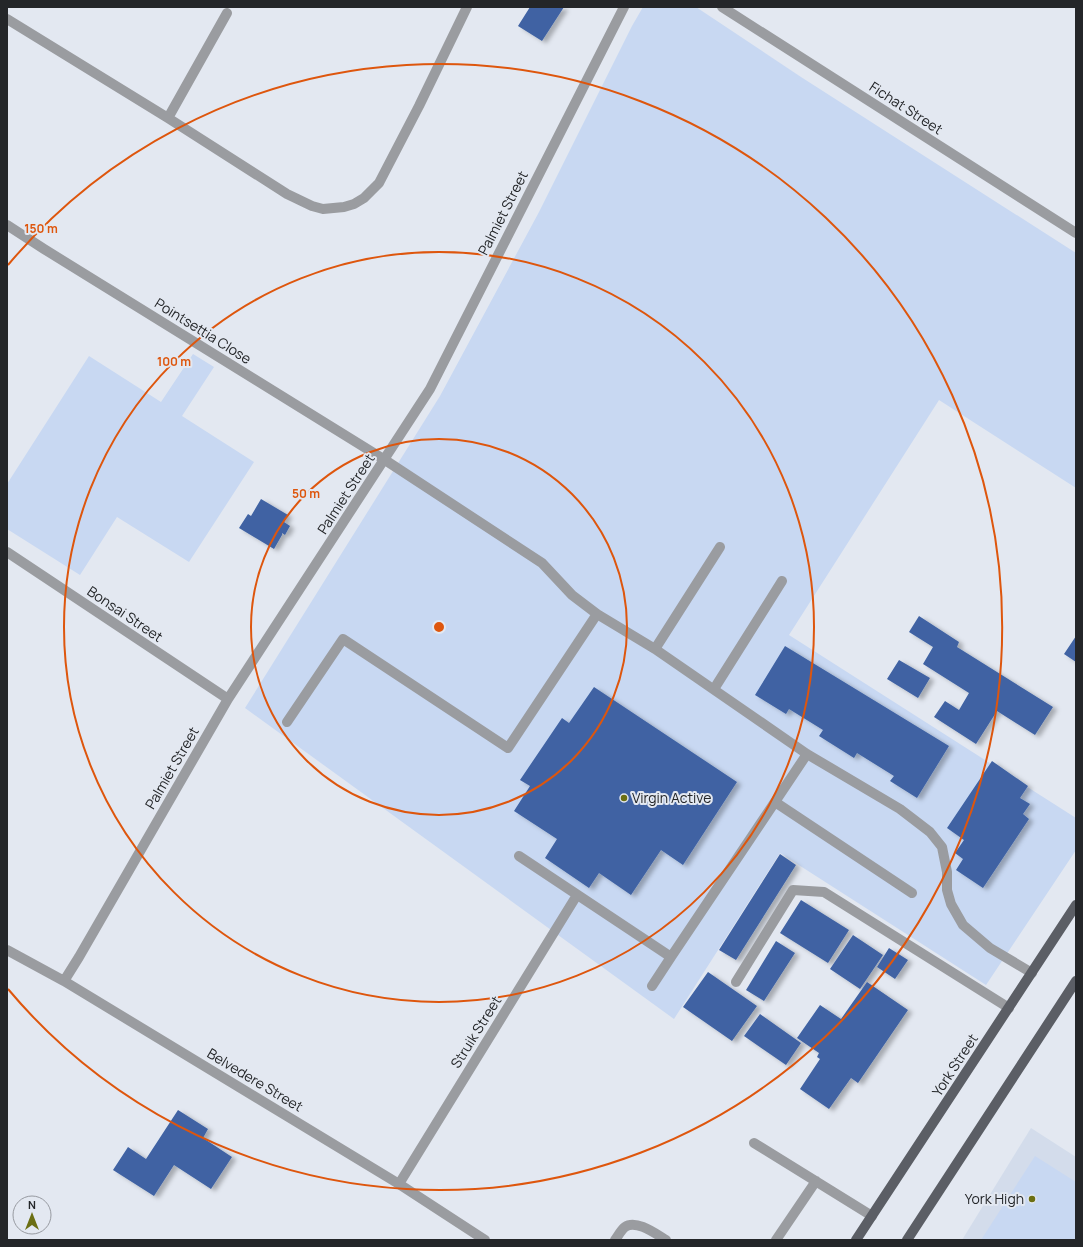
<svg xmlns="http://www.w3.org/2000/svg" width="1083" height="1247" font-family="Manrope,sans-serif">
  <style>
    .built { fill: #d3dceb }
    .green { fill: #c8d8f2 }
    .building { fill: #3f62a3; filter: url(#shadow) }
    .lines { fill: none; stroke-linecap: round; stroke-linejoin: round }
    .minor { stroke: #9a9ca0; stroke-width: 10 }
    .major { stroke: #5b5e65; stroke-width: 10 }
    .ring { fill: none; stroke: #de560d; stroke-width: 2 }
    .poi-dot { fill: #6c6f13; stroke: #e3e8f1; stroke-width: 1.5 }
    .labels { text-anchor: middle; stroke-width: 4; stroke-linejoin: round; paint-order: stroke }
    .street-label { font-size: 14px; fill: #242629; stroke: #e3e8f1 }
    .poi-label { font-size: 14px; fill: #242629; stroke: #e3e8f1; text-anchor: start }
    .centre { fill: #de560d; stroke: #e3e8f1; stroke-width: 2 }
    .ring-label { font-size: 12px; text-anchor: middle; font-weight: bold; fill: #de560d; stroke: #e3e8f1; stroke-width: 4; stroke-linejoin: round; paint-order: stroke }
  </style>
  <defs>
    <filter id="shadow"><feDropShadow dx="4.5" dy="2.5" stdDeviation="2" flood-color="#0004"/></filter>
  </defs>
  <rect width="100%" height="100%" fill="#e3e8f1"/>
  <!-- built -->
  <path class="built" d="M1031,1128L1076,1157V1240H962Z"/>
  <!-- green -->
  <path class="green" d="M643,7H696L801,77L1076,253V488L939,400L789,635L1076,818V850L986,985L780,853L674,1019L245,708L440,396L539,212L632,26Z
    M193,354L214,367L182,416L254,462L189,562L117,517L80,575L7,529V484L89,356L161,402Z
    M1035,1156L1076,1182V1240H981Z"/>
  <!-- building -->
  <path class="building" d="M530,7H564L542,41L518,26Z
    M261,499L288,515L284,522L290,526L285,535L282,533V535L274,549L239,528L248,514L251,516Z
    M919,616L959,642L957,647L1053,707L1035,735L997,711L976,744L934,717L945,701L959,710L969,693L923,664L933,647L909,632Z
    M1076,636V662L1064,654Z
    M785,646L949,746L917,798L890,781L894,776L857,753L854,758L819,736L823,730L789,709L786,714L755,695Z
    M899,660L930,678L918,698L887,679Z
    M594,687L737,782L683,865L661,850L631,895L599,873L589,888L545,858L557,839L514,811L530,786L520,780L562,718L569,723Z
    M992,761L1028,786L1020,798L1030,804L1023,814L1029,819L983,888L956,870L963,859L955,853L964,840L947,828Z
    M780,854L796,865L736,960L719,950Z
    M801,900L849,930L828,963L780,933Z
    M853,935L883,955L860,989L830,969Z
    M776,941L795,953L764,1001L746,990Z
    M889,948L908,960L895,979L877,967Z
    M708,972L757,1006L732,1041L683,1007Z
    M867,982L908,1010L858,1083L851,1078L829,1109L800,1089L820,1059L817,1057L819,1053L797,1038L820,1005L841,1019Z
    M760,1014L801,1043L786,1065L744,1036Z
    M178,1110L208,1129L203,1138L232,1157L211,1189L174,1165L154,1196L113,1170L128,1147L146,1159Z"/>
  <g class="lines">
    <!-- minor -->
    <path class="minor" d="M722,7L1076,233
      M7,19L168,118L287,194L312,206L323,209L344,207L354,204L364,198L379,183L419,106L467,7
      M168,118L227,13
      M7,225L44,249L385,460L542,563L572,595L597,614L655,649L807,754L900,809L930,832L942,847L947,872V890L951,904L963,925L990,948L1032,973
      M7,552L228,699
      M655,649L720,547
      M714,689L782,581
      M287,722L343,639L508,748L597,614
      M775,802L912,893
      M519,856L671,957L807,754
      M7,950L64,981L399,1184L485,1240
      M64,981L79,957L228,699L430,389L624,7
      M736,982L793,890L824,892L1009,1008
      M652,986L671,957
      M754,1143L872,1216
      M399,1184L577,895
      M615,1240C618,1236 621,1230 625,1227C636,1219 656,1234 666,1240
      M776,1240L816,1181"/>
    <!-- major -->
    <path class="major" d="M856,1240L1076,905
      M907,1240L1076,981"/>
  </g>
  <!-- distance rings -->
  <g class="ring">
    <circle cx="439" cy="627" r="188"/>
    <circle cx="439" cy="627" r="375"/>
    <path d="M8 265A563 563 0 1 1 8 989"/>
  </g>
  <!-- markers -->
  <g class="poi-dot">
    <circle cx="624" cy="798" r="4"/>
    <circle cx="1032" cy="1199" r="4"/>
  </g>
  <g class="labels">
    <!-- street labels -->
    <g class="street-label">
      <text transform="translate(906 108) rotate(33)" y="5">Fichat Street</text>
      <text transform="translate(503 213) rotate(-63)" y="5">Palmiet Street</text>
      <text transform="translate(203 331) rotate(32)" y="5">Pointsettia Close</text>
      <text transform="translate(346 494) rotate(-57)" y="5">Palmiet Street</text>
      <text transform="translate(125 614) rotate(34)" y="5">Bonsai Street</text>
      <text transform="translate(172 768) rotate(-60)" y="5">Palmiet Street</text>
      <text transform="translate(476 1032) rotate(-58)" y="5">Struik Street</text>
      <text transform="translate(955 1065) rotate(-57)" y="5">York Street</text>
      <text transform="translate(255 1080) rotate(31)" y="5">Belvedere Street</text>
    </g>
    <!-- poi labels -->
    <g class="poi-label">
      <text x="632" y="803">Virgin Active</text>
      <text x="1024" y="1204" text-anchor="end">York High</text>
    </g>
  </g>
  <circle cx="439" cy="627" r="6" class="centre"/>
  <g class="ring-label">
    <text x="41" y="233">150 m</text>
    <text x="174" y="366">100 m</text>
    <text x="306" y="498">50 m</text>
  </g>
  <!-- border -->
  <rect width="1083" height="1247" fill="none" stroke="#242629" stroke-width="16"/>
  <!-- north arrow -->
  <g transform="translate(32 1215)"><circle r="19" fill="#e3e8f1" stroke="#979aa1"/>
  <path d="M0-3L7 15L0 10L-7 15Z" fill="#6c6f13"/>
  <text y="-6" font-size="11" font-weight="bold" text-anchor="middle" fill="#242629">N</text>
  </g>
</svg>
